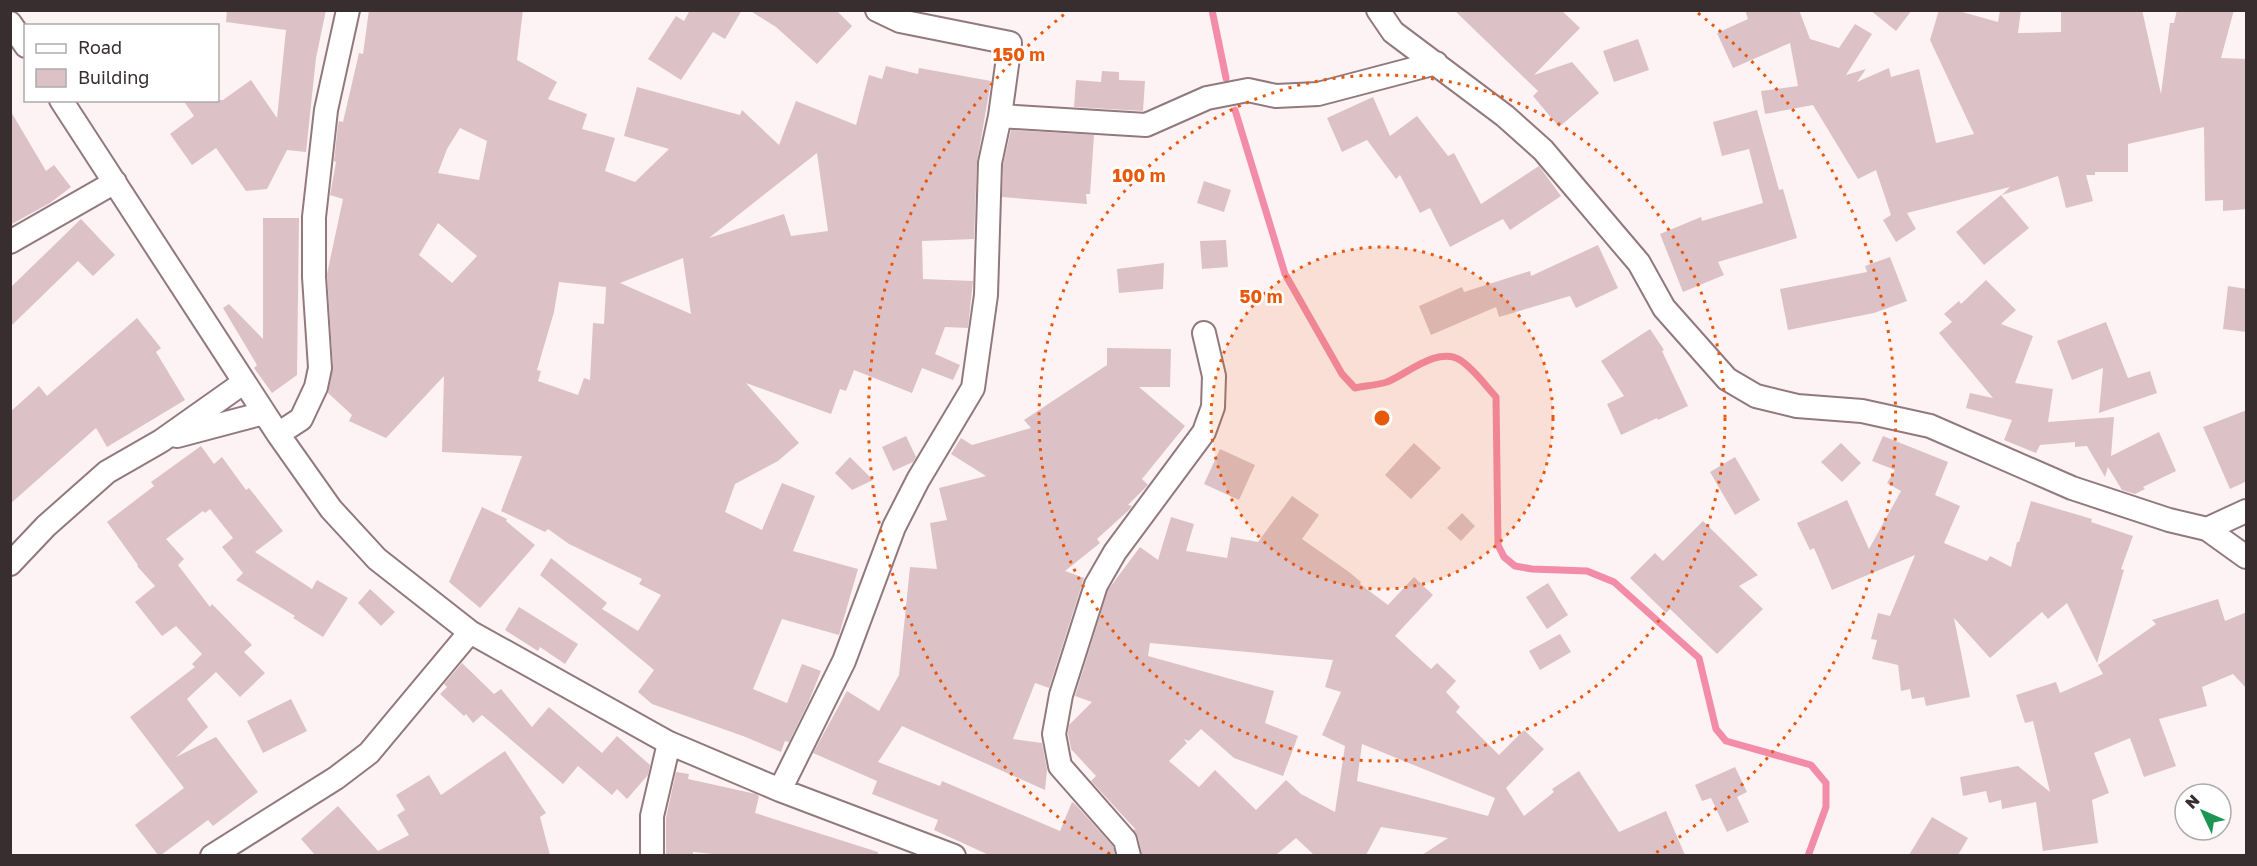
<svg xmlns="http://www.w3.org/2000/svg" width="2257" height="866" font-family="'Golos Text',sans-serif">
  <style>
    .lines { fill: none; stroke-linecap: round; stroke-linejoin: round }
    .stream { stroke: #f28ca8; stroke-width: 7 }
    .building { fill: #dcc2c7; fill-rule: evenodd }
    .minor-casing { stroke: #91797e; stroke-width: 26 }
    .minor { stroke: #fff; stroke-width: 22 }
    .ring { fill: none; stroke: #e8590c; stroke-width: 3; stroke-dasharray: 3 6 }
    .centre { fill: #e8590c; stroke: #fff; stroke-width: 3 }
    .ring-label { font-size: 18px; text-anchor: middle; font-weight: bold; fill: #e8590c; stroke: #fff; stroke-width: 5; stroke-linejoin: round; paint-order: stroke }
  </style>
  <rect width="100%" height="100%" fill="#fdf2f4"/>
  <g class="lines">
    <!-- stream -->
    <path class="stream" d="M1212,10L1226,78
      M1235,110L1285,274L1342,374L1355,388C1365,386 1377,385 1387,382C1407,374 1438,346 1460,360C1474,369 1485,385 1496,397L1498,545L1504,557L1515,566L1532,569L1587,571L1614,582L1699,658L1716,729L1726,741L1811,765L1826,783V807L1808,856"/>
  </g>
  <!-- building -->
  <path class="building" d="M227,10H326L316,58L306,152L287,150L267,189L246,191L216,148L192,165L170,134L194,116L183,100H223L251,80L277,118L286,30L226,22Z
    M369,10H523L517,60L557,82L548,99L587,114L582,129L615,138L605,171L635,182L669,149L624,136L637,87L740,115L742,110L779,145L796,101L856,125L869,75L882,79L886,66L918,74L919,68L991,81L977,162L974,239L922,241L923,279L973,281L968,328L945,327L935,354L960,365L953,380L922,368L912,393L854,370L846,391L840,389L831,414L746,383L799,443L778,461L735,484L725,512L762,530L782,483L815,496L793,551L858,569L839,635L782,619L753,689L787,703L802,664L821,671L809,701L789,742L785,741L781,752L743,736L652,704L638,692L654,670L540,575L551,558L607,603L602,609L638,631L661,595L639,584L642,579L569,544L548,529L545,532L501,511L522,456L442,452L444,376L386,438L349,421L352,415L328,393L333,367L327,274L343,199L330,195L336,162L334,161L338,125L339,121L343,122L359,53L363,54ZM460,128L487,141L479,180L438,173L447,149ZM817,153L828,231L791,236L784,214L709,238ZM438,223L477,256L452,283L419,255ZM683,258L691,314L620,283ZM559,282L606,287L604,324L593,323L590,380L584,378L578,395L538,381L541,371L537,370L554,312Z
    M690,10H742L725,39L713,32L681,80L648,59L676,16L684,21Z
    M749,10H836L852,26L817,64L776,27Z
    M1454,10H1561L1580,28L1534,75L1572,62L1599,93L1559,127L1533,96L1538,91Z
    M1745,10H1799L1810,39L1839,48L1855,24L1872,34L1846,75L1866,69L1857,82L1889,68L1891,77L1919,69L1936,143L1974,134L1930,40L1939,10H1955L1998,22L2000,10H2021L2018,33L2061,32V10H2142L2161,94L2170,23H2174L2177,10H2234L2221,58L2247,59V209L2223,211V200L2205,201L2204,127L2128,144V172H2095V175H2086L2093,201L2066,208L2058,176L2002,195L2010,187L1907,213L1916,229L1896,242L1883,220L1891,215L1876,170L1858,179L1813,105L1765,114L1761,91L1798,86L1790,43L1733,68L1717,33L1748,19Z
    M1870,10H1912L1896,31Z
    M1638,39L1649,70L1614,82L1603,51Z
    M1102,71L1119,72V80L1145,81L1143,111L1074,107L1076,80L1101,82Z
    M1373,97L1390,136L1417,116L1448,156L1454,153L1481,204L1539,166L1561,196L1510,230L1503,219L1450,247L1430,208L1420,213L1400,175L1396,179L1367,140L1342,152L1327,118Z
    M10,110L46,171L54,165L71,187L50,203L10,225Z
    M1757,110L1779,190L1783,189L1797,238L1718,262L1724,275L1683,292L1660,234L1701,217L1702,221L1763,203L1749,149L1722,156L1713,122Z
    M1011,130L1094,135L1090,194H1086L1087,204L1002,197L1003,165Z
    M1204,181L1231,190L1224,212L1197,203Z
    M2001,195L2029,228L1984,265L1956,232Z
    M263,218H299L297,375L272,393L254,368L257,365L223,308L229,304L263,339Z
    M81,219L115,255L93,276L78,261L10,327V288Z
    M1226,240L1228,267L1202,269L1200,241Z
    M1598,245L1618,288L1576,308L1570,296L1499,317L1496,307L1431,335L1419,306L1462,287L1464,292L1530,271L1531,276Z
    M1890,257L1907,301L1874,313L1788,330L1780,289L1867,272L1865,266Z
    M1164,263L1163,289L1119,293L1117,269Z
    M1986,280L2016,310L2001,324L2033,336L2015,383L2053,389L2048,422L2114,417L2111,456L2159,432L2176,471L2143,487L2145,489L2135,494L2122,490L2108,467L2105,477L2087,446L2075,447V442L2040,445L2036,453L2004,440L2012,420L1966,408L1970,393L1993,398L1939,333L1952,322L1944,314L1959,301L1961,304Z
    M2228,286L2247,289V332L2223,329Z
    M137,318L161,348L156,352L185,400L107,447L96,428L10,504V412L39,386L47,396Z
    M2106,322L2128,378L2150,371L2157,393L2099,413L2103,368L2072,380L2057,341Z
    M1650,329L1664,350L1662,351L1688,406L1658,420L1657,418L1621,435L1607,404L1624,396L1601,361Z
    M1107,348L1171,349L1170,387H1139L1185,426L1142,479L1148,485L1128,505L1132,506L1129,510L1097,539L1100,543L1065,571L1084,578L1049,688L1035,683L1013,739L1042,743L1047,770L1045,790L902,726L878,762L940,786L942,781L1060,831L1072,802L1075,804L1113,846L1115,855H989L934,830L938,820L872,794L877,781L813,753L847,691L879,711L899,675L910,567L937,569L930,523L947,520L939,488L986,476L951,454L961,438L972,445L1031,428L1024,420L1107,365Z
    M2247,410V481L2230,489L2203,427Z
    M906,436L916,457L913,462L893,471L882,447Z
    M1883,436L1948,462L1935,495L1960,506L1944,543L1987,561L1990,556L2011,567L2017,542H2019L2031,501L2092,519L2091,522L2133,536L2121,569L2124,570L2097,663L2067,603L2048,619L2042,612L1990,658L1954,618L1970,697L1926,706L1924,697L1912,699L1910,689L1901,691L1898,665L1872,659L1877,640L1871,639L1878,613L1890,616L1915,555L1832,590L1814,548L1810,550L1797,523L1847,500L1869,549L1901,491L1887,483L1895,470L1872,461Z
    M1414,443L1441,468L1411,499L1385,475Z
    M1841,443L1861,463L1842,482L1821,462Z
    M201,446L214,464L222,457L246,490L249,488L283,531L255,552L312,589L317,580L348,598L323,637L293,618L295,616L236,580L243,573L222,547L233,538L210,509L205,513L203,511L166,539L184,559L178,565L210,607L212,604L252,645L244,652L265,673L240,697L216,672L187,699L208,727L176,757L216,737L258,792L213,826L208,820L161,855H158L135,825L184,788L130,717L195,667L192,664L202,654L176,626L162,636L135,602L155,586L137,566L138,565L107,522L154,486L151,482Z
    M1220,449L1255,465L1239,500L1204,484Z
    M850,457L873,480L852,490L835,473Z
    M1735,457L1760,500L1735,515L1710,472Z
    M1292,496L1319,515L1302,539L1349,572L1361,582L1360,584L1388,605L1414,577L1433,595L1395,636L1431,669L1437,663L1456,681L1446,692L1460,707L1456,712L1499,755L1524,730L1544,749L1506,788L1524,816L1554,792L1552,789L1579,771L1619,832L1666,811L1685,855H1422L1448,838L1381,827L1366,855H1314L1296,838L1276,855H1142L1138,837L1133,829L1136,830L1091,781L1096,776L1071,749L1068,734L1069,725L1092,702L1075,696L1108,590L1140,547L1158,560L1171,517L1194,524L1186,551L1227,558L1231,537L1258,542ZM1150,643L1333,660L1325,687L1341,692L1322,735L1345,746L1335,812L1301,794L1286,780L1256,810L1215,770L1199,787L1169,761L1187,743L1184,739L1189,741L1201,729L1234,758L1283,776L1298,736L1265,723L1274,691L1148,656ZM1362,744L1495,798L1488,816L1357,781Z
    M482,507L507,519L506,521L535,545L480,608L449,582Z
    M1462,513L1475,526L1461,541L1447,528Z
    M1703,521L1758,575L1739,586L1763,609L1717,654L1670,609L1666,613L1630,578L1655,553L1663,561Z
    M1548,583L1568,615L1547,629L1526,597Z
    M370,589L395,612L381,626L358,603Z
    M2218,599L2225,621L2247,612V689L2233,674L2202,687L2207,706L2159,719L2176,766L2144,777L2130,738L2094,753L2109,793L2092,800L2098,843L2043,851L2036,802L2002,809L2001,800L1989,803L1986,791L1963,796L1960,777L2018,766L2050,792L2033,721L2025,723L2016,695L2056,682L2060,693L2103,674L2098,665L2156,624L2152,620Z
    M519,607L578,644L565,664L540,647L538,651L505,630Z
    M1560,634L1571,652L1540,670L1529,651Z
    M462,663L494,694L501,689L532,727L549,707L602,753L617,736L650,765L648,775L627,799L617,789L612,795L578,766L563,784L482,715L473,723L466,714L464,716L440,694L447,687L444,684Z
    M291,699L307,731L263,753L247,721Z
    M505,751L546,813L540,817L550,855H315L301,839L338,806L378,851L409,835L397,815L405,810L396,795L429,775L441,795Z
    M1735,767L1747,792L1737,797L1749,822L1727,832L1711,798L1702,801L1695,785Z
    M676,772L689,774L688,779L756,794L759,796L755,813L878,852V855H724L693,852V855H666V818Z
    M1932,817L1968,838L1958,855H1909Z"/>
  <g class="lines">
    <!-- minor casing -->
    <g class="minor-casing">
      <path id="minor" d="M1378,10L1393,32L1505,116L1543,150L1639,263L1664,308L1727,379L1756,396L1797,406L1862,411L1930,426L2072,488L2169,520L2207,529L2246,557
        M10,23L26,46
        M61,100L278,434L331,509L377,559L470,632L669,743L780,790L954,856
        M1000,116L1146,125L1207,98L1248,90L1276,96L1318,94L1436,63
        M10,242L115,182
        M278,434L301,419L316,387L320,368L314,277V217L326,110L348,10
        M177,436L264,413
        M2207,529L2246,511
        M10,564L46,526L107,472L161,441L243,383
        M780,790L844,661L894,527L918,480L973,388L986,295L990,163L1000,116L1010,43L900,21L877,10
        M212,856L336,778L369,753L470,632
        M652,856V816L669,743
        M1129,856L1125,840L1060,766L1054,734L1061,695L1096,585L1115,552L1204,432L1213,407L1214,376L1204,333"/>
    </g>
    <!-- minor -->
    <use href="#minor" class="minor"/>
  </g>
  <!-- distance rings -->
  <circle cx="1382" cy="418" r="171" fill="#e8590c" fill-opacity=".12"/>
  <g class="ring">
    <circle cx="1382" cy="418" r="171"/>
    <circle cx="1382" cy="418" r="343"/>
    <path d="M1110 854A514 514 0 0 1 1066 13M1698 13A514 514 0 0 1 1654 854"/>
  </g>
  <circle cx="1382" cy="418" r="9" class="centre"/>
  <g class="ring-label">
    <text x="1019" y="61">150 m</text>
    <text x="1139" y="182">100 m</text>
    <text x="1261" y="303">50 m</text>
  </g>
  <!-- border -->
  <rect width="2257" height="866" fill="none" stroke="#382e30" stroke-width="24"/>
  <!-- legend -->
  <rect x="24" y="24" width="195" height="78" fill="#ffffff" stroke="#afabac" stroke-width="1.5"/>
  <rect x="36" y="44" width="30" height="9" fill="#ffffff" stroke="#afabac" stroke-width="1.5"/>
  <text x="78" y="54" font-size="18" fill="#382e30">Road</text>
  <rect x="36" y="69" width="30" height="18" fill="#dcc2c7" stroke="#afabac" stroke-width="1.5"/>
  <text x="78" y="84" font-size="18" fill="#382e30">Building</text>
  <!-- north arrow -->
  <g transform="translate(2203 812) rotate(314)"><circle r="28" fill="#ffffff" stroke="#afabac" stroke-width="1.5"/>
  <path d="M0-4.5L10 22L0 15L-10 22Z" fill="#1d9653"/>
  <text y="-9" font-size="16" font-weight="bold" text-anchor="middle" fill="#382e30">N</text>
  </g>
</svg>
